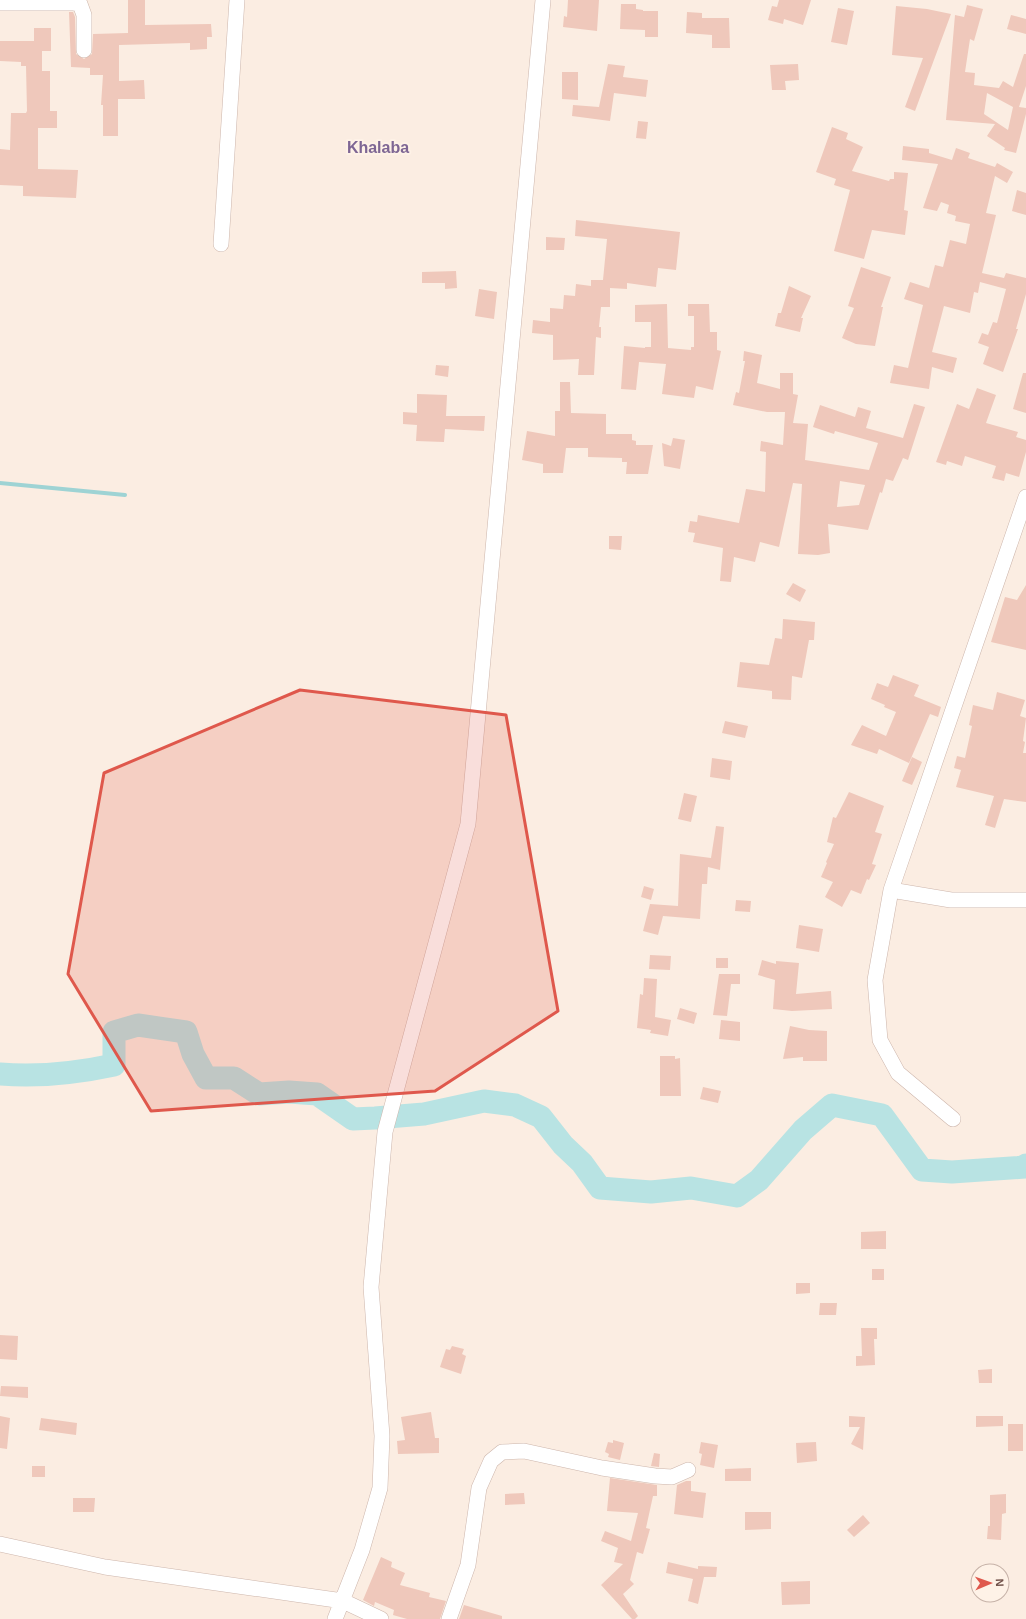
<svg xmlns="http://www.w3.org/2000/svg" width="1026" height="1619" font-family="Arial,sans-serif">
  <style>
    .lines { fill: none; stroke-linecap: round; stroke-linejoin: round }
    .stream { stroke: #9ed3d4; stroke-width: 4 }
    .river { stroke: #b8e3e3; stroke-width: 23 }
    .building { fill: #efc8bb; fill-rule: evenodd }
    .minor-casing { stroke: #cdb6ac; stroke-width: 16 }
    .minor { stroke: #fff; stroke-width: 15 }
    .marked { fill: #df584c; fill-opacity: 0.2; stroke: #df584c; stroke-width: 3; stroke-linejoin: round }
    .labels { text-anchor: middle; stroke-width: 4; stroke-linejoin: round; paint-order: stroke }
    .quarter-label { font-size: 16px; font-weight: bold; fill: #7e6694; stroke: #fef2e7 }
  </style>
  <rect width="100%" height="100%" fill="#fbede2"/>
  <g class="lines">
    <!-- stream -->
    <path class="stream" d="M0,483L125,495"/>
    <!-- river -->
    <path class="river" d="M0,1074C38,1077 77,1073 114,1065V1032L138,1025L186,1032L193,1054L206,1078H234L259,1094L289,1092L317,1094L353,1119L375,1118L424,1114L484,1101L515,1105L541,1117L563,1145L582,1163L600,1188L651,1192L691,1188L737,1196L759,1180L803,1130L832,1105L882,1115L922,1170L952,1172L1025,1167L1026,1165"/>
  </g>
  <!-- building -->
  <path class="building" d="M128,0H145V25L211,24L212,37H207V49L190,50V43L119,45V81L144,80L145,99H118V136H103V105H101L103,75H90V68L71,67L69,12H73L75,17L76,54L84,59L92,54L93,34L128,33Z
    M568,0H599L597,31L563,27L564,16L567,17Z
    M779,0H811L803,25L784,19L783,24L768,20L772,6L777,7Z
    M621,4H636V9L643,10V11H658V37H645V30L620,29Z
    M967,5L983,9L974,41L970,39L965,72L975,73L974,85L999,88L1003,81L1013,87L1024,54H1026V86L1019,107L1026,108V114L1016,153L1004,150L1005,148L987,136L995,124L946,120L955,15L964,17ZM987,93L1013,107L1008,130L984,114Z
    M896,6L927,9L951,14L915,111L905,107L923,58L892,55Z
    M838,8L854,11L847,45L831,42Z
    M687,12L702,13V18H729L730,48H712V35L686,33Z
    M1011,15L1026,19V34L1007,29Z
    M34,28H51V51H42V71H50V111H57V128H38V169L78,170L76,198L23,196V186L0,185V149L10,150L11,113H26L27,111L26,66H21V62L0,61V41H34Z
    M608,64L625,66L623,77L648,80L646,97L614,93L610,121L572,116L573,105L599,107Z
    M798,64L799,80L785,81L786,90H772L770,65Z
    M562,72H578V100L562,99Z
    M638,121L648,122L646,139L636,138Z
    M832,127L848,133L846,139L863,147L852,171L889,181L890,179H894V172L908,173L904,210L908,211L905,235L872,230L864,259L834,251L850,190L834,185L836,179L816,172Z
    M903,146L929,149V153L952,160L956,148L970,153L968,158L995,167L997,163L1013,172L1007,183L995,176L986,213L996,215L982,273L1004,278L1006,273L1026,278V294L1016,329H1018L1003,372L983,364L989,347L978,343L982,333L988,335L993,322L997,323L1006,289L980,282L978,293L974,292L970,313L944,306L932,352L957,358L953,373L932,367L929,389L890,383L894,365L908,368L923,305L904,299L910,282L929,288L935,265L943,267L950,240L966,244L970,224L955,221L956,216L947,213L949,205L941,202L937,211L923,208L938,164L902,160Z
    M1017,190L1026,193V215L1012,211Z
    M576,220L680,232L676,270L658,268L656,287L627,283V289L610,288V307H601L599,327H601V338L596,337L594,375H578L579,359L553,360V335L532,333L533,320L550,322V308L563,309L564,295L575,296L576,284L591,286V280H603L607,239L575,236Z
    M546,237L565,238L564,250H546Z
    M861,267L891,277L881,307H883L875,346L856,344L842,338L854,308L848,306Z
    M456,271L457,288L445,289V283H422V272Z
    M789,286L811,296L801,318H803L800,332L775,326L778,313H781Z
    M479,289L497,292L494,319L475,316Z
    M667,304L668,348L691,350V347H694V316H688V304H709L710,332H717V350L721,351L713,390L696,386L694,398L662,394L666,364L639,362L636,390L621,389L624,346L645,348V347H651V322H635V305Z
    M744,351L762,355L757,383L780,389V373H793V394L798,395L793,423L808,424L805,460L869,470L878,443L835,431L834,434L813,427L820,405L855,417L858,407L871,411L866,428L903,438L914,404L925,407L908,460L903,458L893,481L886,479L882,493L880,492L868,530L828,524L830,553L818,555L798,554L802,484L793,483L779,547L760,542L755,562L734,557L731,582L720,581L723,548L693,542L695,533L688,532L690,521L697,522L698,515L739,523L746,489L765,492L766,452L760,451L761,441L783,445L785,412H767L733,405L736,392L739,393L745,361H743ZM840,481L865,485L859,505L837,507Z
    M436,365L449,366L448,377L435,375Z
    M1023,373H1026V413L1013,409Z
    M560,382H570L571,413L606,414V434H632V440L636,441V445H653L648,474H626L627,462H622V458L588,457V448H566L563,473H543V464L522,460L527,431L555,436V411H560Z
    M977,388L996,395L986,423L1018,432L1016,437L1026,440V452L1019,477L1006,473L1004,481L992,478L996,466L965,456L962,466L947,461L946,465L936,462L957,404L969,409Z
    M417,394L447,395L446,416H485L484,431L445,429L444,442L416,441L417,425L403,424V412L417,413Z
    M673,438L685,440L680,469L664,466L662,443L671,446Z
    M609,536H622L621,550L609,549Z
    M793,583L806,590L800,602L786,594Z
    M1026,585V650L991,642L1005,597L1017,600Z
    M783,619L815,622L814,640H809L802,678L792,676L791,700L772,699V691L737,687L740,662L769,665L775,638L782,639Z
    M893,675L919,685L914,696L941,707L938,717L930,714L909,763L879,749L877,754L851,745L862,725L886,736L896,712L884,707L885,705L871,699L877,683L888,687Z
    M997,692L1025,700L1020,716L1026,718L1023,741L1025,742L1023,753H1026V802L1004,799L995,828L985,825L994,796L956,787L961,770L954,768L957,756L965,758L972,726L969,725L973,705L993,710Z
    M725,721L748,726L745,738L722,733Z
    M912,757L922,762L912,785L902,781Z
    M712,758L732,761L730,780L710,777Z
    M849,792L884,806L875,832L882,834L872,864L876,865L869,880L867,879L861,894L851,890L842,907L825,897L833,882L821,877L827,863L826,862L834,844L827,842L833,817L836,818Z
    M684,793L697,796L691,822L678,819Z
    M716,826L724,827L720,870L708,867L707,884H702L700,919L663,916L658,935L643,931L650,904L678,906L680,854L711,858Z
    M644,886L654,889L651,900L641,897Z
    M736,900L751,901L750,912L735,911Z
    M799,925L823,929L819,952L796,948Z
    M650,955L671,956L670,970L649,969Z
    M716,958H728V968H716Z
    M762,960L776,964V961L799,963L796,994L831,991L832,1009L792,1011L773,1009L775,980L758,975Z
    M719,974H740V984H731L727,1016L713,1015Z
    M644,978L657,979L655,1017L671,1020L668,1036L650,1033L651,1030L637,1028L640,994L643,995Z
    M680,1008L697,1013L694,1024L677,1019Z
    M721,1020L740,1022V1041L719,1039Z
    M790,1026L809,1030L827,1031V1061H803V1057L783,1059Z
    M660,1056H675V1059L680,1058L681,1096H660Z
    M703,1087L721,1091L718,1103L700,1099Z
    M886,1231V1249H861V1232Z
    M872,1269H884V1280H872Z
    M796,1283H810V1293L796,1294Z
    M820,1303H837L836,1315H819Z
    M861,1328H877V1339H874L875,1365L856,1366V1356H862Z
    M0,1335L18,1336L17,1360L0,1359Z
    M452,1346L464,1349L462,1354L466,1356L461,1374L440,1367L446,1349L450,1350Z
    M992,1369V1383H979L978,1370Z
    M1,1386L28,1387V1398L0,1396Z
    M431,1412L435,1438H439V1453L398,1454L397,1441L405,1440L401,1417Z
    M0,1416L10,1418L7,1449L0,1448Z
    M849,1416L865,1417L863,1450L851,1444L860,1427H849Z
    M976,1416H1003V1426L976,1427Z
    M41,1418L77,1423L76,1435L39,1430Z
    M1008,1424H1023V1451H1008Z
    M613,1440L624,1443L620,1460L608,1457L609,1454L605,1452L608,1442L613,1443Z
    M701,1442L718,1445L714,1468L700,1465L702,1454L699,1453Z
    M816,1442L817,1461L797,1463L796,1443Z
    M654,1453L660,1454L659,1467L651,1466Z
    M32,1466H45V1477H32Z
    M751,1468V1481H725V1469Z
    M610,1478L657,1485V1496H653L646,1528L650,1529L643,1554L637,1552L630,1580L634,1584L623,1594L638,1616L635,1619H632L601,1585L623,1564L614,1562L618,1548L601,1541L605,1531L631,1541L638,1513L607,1511Z
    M686,1481H691V1491L706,1493L703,1518L674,1514L677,1485Z
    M524,1493L525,1504L505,1505V1494Z
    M1006,1494V1513L1002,1514L1001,1540L987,1539L988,1526H990V1495Z
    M73,1498H95L94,1512H73Z
    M745,1512H771V1529L745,1530Z
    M863,1515L870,1523L854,1537L847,1530Z
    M381,1557L392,1562L391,1567L405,1573L400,1585L430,1593L429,1597L446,1601L440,1619H407L393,1615L394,1610L375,1602L374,1606L363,1600Z
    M668,1562L698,1569V1566L717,1567L716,1577H704L698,1604L688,1601L693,1579L666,1573Z
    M810,1581V1604L782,1605L781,1582Z
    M464,1605L502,1616V1619H459Z"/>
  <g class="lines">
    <!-- minor casing -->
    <g class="minor-casing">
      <path id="minor" d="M0,3H74L80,4L84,15V50
        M221,244L237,0
        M891,890L951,900H1026
        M953,1119L898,1073L880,1040L875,980L891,890L1026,497
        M0,1544L105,1567L343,1601L381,1619
        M335,1619L362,1550L380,1488L382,1436L371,1287L385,1132L468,824L543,0
        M449,1619L468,1565L479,1488L491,1461L502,1452L524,1451L602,1468L655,1476L672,1477L688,1470"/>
    </g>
    <!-- minor -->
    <use href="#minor" class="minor"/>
  </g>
  <!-- marked area -->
  <path class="marked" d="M300,690L506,715L558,1011L435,1091L151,1111L68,974L104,773Z"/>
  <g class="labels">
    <!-- quarter labels -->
    <g class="quarter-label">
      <text x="378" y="153">Khalaba</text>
    </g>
  </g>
  <!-- north arrow -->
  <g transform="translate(990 1583) rotate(88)"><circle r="19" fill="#fef2e7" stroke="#c6b2a8"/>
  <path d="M0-3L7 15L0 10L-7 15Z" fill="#df584c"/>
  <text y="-6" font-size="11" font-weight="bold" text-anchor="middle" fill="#71524a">N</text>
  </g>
</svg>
